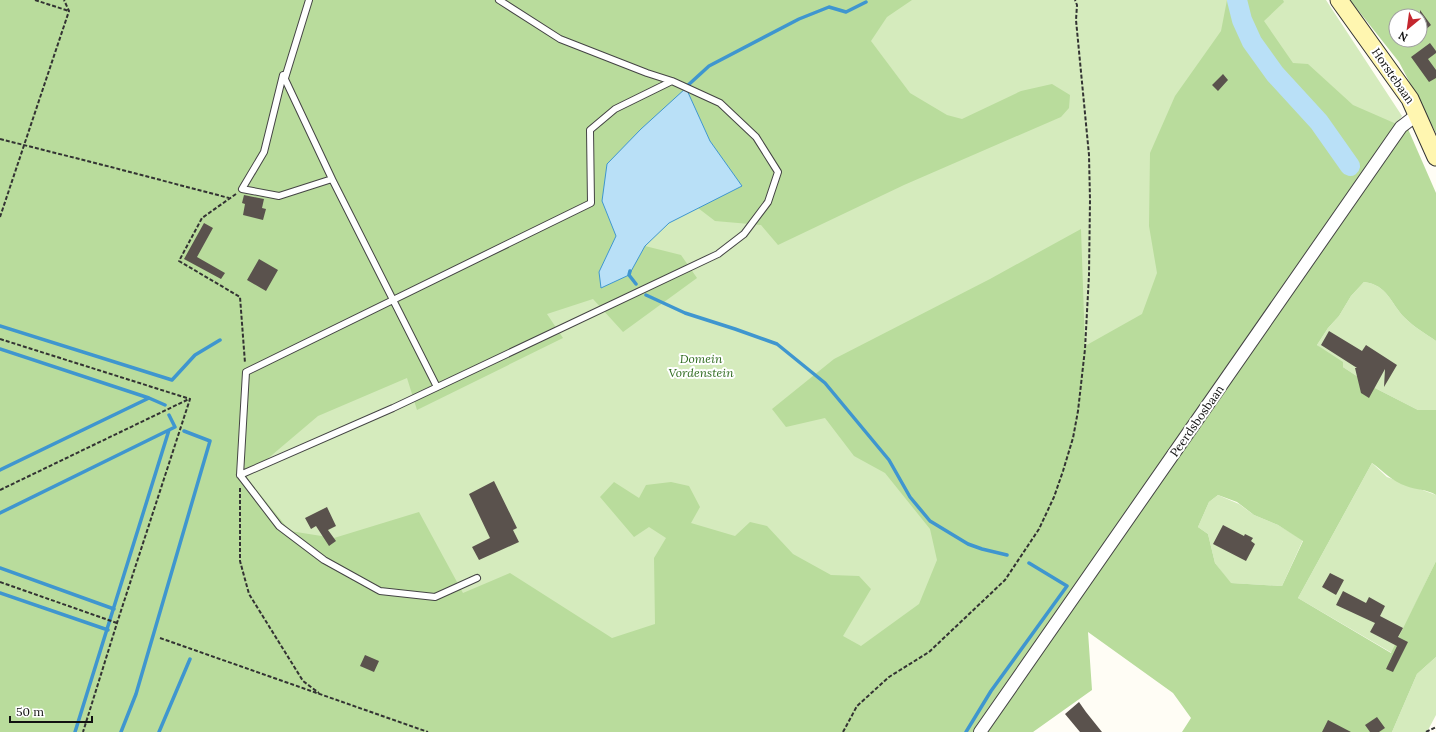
<svg xmlns="http://www.w3.org/2000/svg" width="1436" height="732" font-family="Lora,serif">
  <style>
    .green { fill: #d5ebbd }
    .forest { fill: #b9dc9c; fill-rule: evenodd }
    .water { fill: #b9e0f7; stroke: #3f96cf }
    .lines { fill: none; stroke-linecap: round; stroke-linejoin: round }
    .stream { stroke: #3f96cf; stroke-width: 3.5 }
    .river { stroke: #b9e0f7; stroke-width: 20 }
    .building { fill: #5a524d }
    .lane-casing { stroke: #444; stroke-width: 8 }
    .street-casing { stroke: #444; stroke-width: 14 }
    .secondary-casing { stroke: #333; stroke-width: 19 }
    .path { stroke: #333; stroke-width: 2; stroke-dasharray: 4 2; stroke-linecap: butt }
    .lane { stroke: #fff; stroke-width: 6 }
    .street { stroke: #fff; stroke-width: 12 }
    .secondary { stroke: #fff6b0; stroke-width: 17 }
    .labels { text-anchor: middle; stroke-width: 4; stroke-linejoin: round; paint-order: stroke }
    .street-label { font-size: 12px; fill: #111; stroke: #fff }
    .park-label { font-size: 12px; font-style: italic; fill: #2f6b1f; stroke: #fff }
  </style>
  <rect width="100%" height="100%" fill="#fffdf5"/>
  <!-- green -->
  <path class="green" d="M0,0H1326L1402,116L1131,488L966,732H0Z
    M1364,282C1388,285 1390,303 1405,318C1414,327 1426,334 1436,341V410H1418L1375,388L1343,367L1317,345L1328,328L1339,316L1351,296Z
    M1372,463L1387,477L1436,495V561L1392,653L1298,598Z
    M1218,495L1239,504L1254,515L1278,525L1303,540L1282,586L1230,583L1215,563L1208,534L1198,527L1209,502Z
    M1436,657V715L1427,732H1392L1417,674Z"/>
  <!-- forest -->
  <path class="forest" d="M0,0H912L887,17L871,41L910,93L947,115L962,119L1021,91L1052,84L1070,95L1069,108L1061,117L904,185L778,245L761,225L715,221L698,208L742,186L710,141L686,88L602,201L616,236L599,272L629,275L645,246L681,255L697,278L623,332L593,299L547,314L563,338L417,410L407,378L318,416L246,477L290,531L334,538L419,512L463,593L510,573L612,638L655,624L654,558L666,538L649,527L634,537L600,497L614,482L639,498L646,485L671,482L689,486L700,507L691,523L735,536L750,522L767,526L793,554L831,575L859,576L871,589L843,636L861,646L919,604L937,560L930,529L885,473L854,456L825,418L786,427L772,409L834,359L990,279L1081,229L1085,346L1142,314L1157,273L1149,226L1150,153L1175,96L1221,31L1227,0H1283L1284,2L1264,21L1293,63L1308,64L1353,105L1408,129L1436,193V341C1426,334 1414,327 1405,318C1390,303 1388,285 1364,282L1351,296L1339,316L1328,328L1317,345L1343,362V367L1375,388L1418,410H1436V495C1427,489 1415,490 1406,486C1392,481 1383,471 1372,463L1298,598L1391,653L1436,561V657L1417,674L1392,732H1182L1191,718L1173,693L1088,632L1092,690L1033,732H0ZM1218,495L1237,502L1254,515L1278,525L1303,541L1282,586L1231,583L1215,563L1208,534L1198,527L1209,502Z
    M1350,0H1436V133L1399,62ZM1396,16H1420V40H1396Z"/>
  <!-- water -->
  <path class="water" d="M686,88L710,141L742,186L669,223L645,246L629,275L601,288L599,272L616,236L602,201L607,164L641,129Z"/>
  <g class="lines">
    <!-- stream -->
    <path class="stream" d="M686,87L709,66L799,19L829,7L846,12L866,2
      M630,271L629,275L636,284
      M646,295L685,313L735,329L777,344L825,383L889,460L910,497L930,521L968,544L982,549L1007,555
      M0,326L172,380L195,355L220,340
      M0,349L149,398L165,405
      M0,470L149,398
      M0,513L175,427L169,415
      M0,568L114,609
      M0,593L108,630
      M75,732L169,430
      M121,732L136,694L210,441L184,431
      M159,732L190,659
      M966,732L991,691L1067,586L1029,563"/>
    <!-- river -->
    <path class="river" d="M1237,0L1242,20L1252,42L1275,74L1319,122L1350,166"/>
  </g>
  <!-- building -->
  <path class="building" d="M1420,10L1431,25L1424,31L1420,26Z
    M1430,43L1436,51V53L1428,59L1436,70V78L1429,82L1411,57Z
    M1223,74L1228,80L1218,91L1212,85Z
    M244,195L264,199L262,208L266,209L263,220L243,215L245,204L242,203Z
    M204,223L213,228L197,257L225,273L221,279L184,259Z
    M259,259L278,270L266,291L247,280Z
    M1329,331L1362,351L1366,345L1397,365L1384,387L1385,369L1369,398L1361,393L1355,368H1357L1321,345Z
    M494,481L517,528L513,530L519,542L479,560L472,547L490,538L469,494Z
    M327,507L336,526L328,530L336,541L329,546L316,526L311,529L305,518Z
    M1223,525L1244,536L1245,534L1253,538L1251,541L1255,544L1246,561L1213,544Z
    M1330,573L1344,580L1336,595L1322,587Z
    M1343,591L1366,603L1369,597L1385,606L1380,616L1403,628L1398,637L1408,642L1393,672L1386,669L1397,646L1370,632L1375,623L1336,605Z
    M365,655L379,661L374,672L360,666Z
    M1079,702L1086,712L1102,732H1080L1065,714Z
    M1377,717L1385,728L1379,732H1370L1365,725Z
    M1328,720L1351,732H1322Z"/>
  <g class="lines">
    <!-- lane casing -->
    <g class="lane-casing">
      <path id="lane" d="M499,0L560,39L647,73L672,81
        M285,78L309,0
        M332,179L283,75L264,152L242,189L279,196L332,179L437,387
        M240,475L246,372L591,203L590,130L615,109L672,81L720,103L756,137L778,172L768,202L744,234L718,254L393,408L240,475L279,526L324,560L380,591L435,597L477,578"/>
    </g>
    <!-- street casing -->
    <g class="street-casing">
      <path id="street" d="M980,732L1401,127L1418,114"/>
    </g>
    <!-- secondary casing -->
    <g class="secondary-casing">
      <path id="secondary" d="M1339,0L1410,99L1436,157"/>
    </g>
    <!-- path -->
    <path class="path" d="M35,0L69,11
      M0,139L111,167L229,198
      M236,194L202,218L179,261L240,297L245,363
      M0,217L69,11L64,0
      M0,339L190,399L117,623L83,732
      M240,488V561L249,594L303,681L319,693
      M0,490L189,399
      M0,582L117,623
      M160,638L428,732
      M843,732L857,706L889,677L929,652L1005,580L1039,529L1054,497L1063,471L1073,438L1078,411L1085,349L1089,275L1090,200L1089,155L1076,20L1077,5L1075,0
      M1426,732L1436,727"/>
    <!-- lane -->
    <use href="#lane" class="lane"/>
    <!-- street -->
    <use href="#street" class="street"/>
    <!-- secondary -->
    <use href="#secondary" class="secondary"/>
  </g>
  <g class="labels">
    <!-- street labels -->
    <g class="street-label">
      <text transform="translate(1393 76) rotate(55)" y="4">Horstebaan</text>
      <text transform="translate(1197 421) rotate(-55)" y="4">Peerdsbosbaan</text>
    </g>
    <!-- park labels -->
    <g class="park-label">
      <text x="701" y="363">Domein<tspan x="701" dy="14">Vordenstein</tspan></text>
    </g>
  </g>
  <!-- north arrow -->
  <g transform="translate(1408 28) rotate(209)"><circle r="19" fill="#ffffff" stroke="#a0a0a0"/>
  <path d="M0-3L7 15L0 10L-7 15Z" fill="#c4262e"/>
  <text y="-6" font-size="11" font-weight="bold" text-anchor="middle" fill="#111111">N</text>
  </g>
  <!-- scale -->
  <path d="M10 716v6h82v-6" fill="none" stroke="#111111" stroke-width="2"/>
  <text x="16" y="716" font-size="12" fill="#111111" stroke="#ffffff" stroke-width="3" paint-order="stroke">50 m</text>
</svg>
